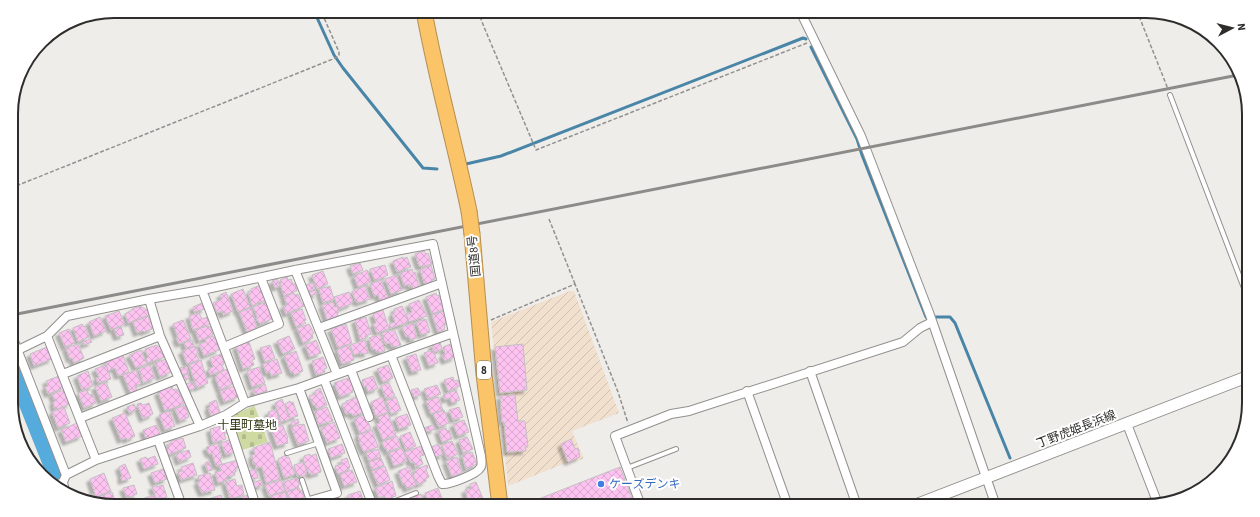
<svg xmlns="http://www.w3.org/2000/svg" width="1260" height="517" font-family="'Source Sans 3','Noto Sans JP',sans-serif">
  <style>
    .industrial { fill: url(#industrial-furrows) }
    .cemetery { fill: url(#cemetery-stones) }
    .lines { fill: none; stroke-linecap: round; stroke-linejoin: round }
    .stream { stroke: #4985a7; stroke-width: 3 }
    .river { stroke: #55abdc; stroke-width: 17 }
    .building { fill: url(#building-cross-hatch); stroke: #c3c0c2; filter: url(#shadow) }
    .lane-casing { stroke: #92908d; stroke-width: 6 }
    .street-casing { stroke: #92908d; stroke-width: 10 }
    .secondary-casing { stroke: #92908d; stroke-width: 13 }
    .highway-casing { stroke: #b38f53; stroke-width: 17 }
    .path { stroke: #93918f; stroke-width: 1.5; stroke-dasharray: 4 2; stroke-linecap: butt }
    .lane { stroke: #fff; stroke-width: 4 }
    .street { stroke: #fff; stroke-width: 8 }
    .secondary { stroke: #fff; stroke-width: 11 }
    .highway { stroke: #fbc468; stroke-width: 15 }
    .rail { stroke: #8c8b89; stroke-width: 3 }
    .highway-bridge-casing { stroke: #b38f53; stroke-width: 17; stroke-linecap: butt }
    .highway-bridge { stroke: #fbc468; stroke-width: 15 }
    .shop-dot { fill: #3f7fe0; stroke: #fff; stroke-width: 1.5 }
    .labels { text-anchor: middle; stroke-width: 4; stroke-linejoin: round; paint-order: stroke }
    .shield { fill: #fff; stroke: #6d6c6b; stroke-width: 1 }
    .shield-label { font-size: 11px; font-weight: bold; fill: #2e2d2c }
    .street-label { font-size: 12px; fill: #2e2d2c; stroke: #fff }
    .park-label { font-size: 12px; fill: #323814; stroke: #fff }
    .shop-label { font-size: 12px; fill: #366cbe; stroke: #fff; text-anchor: start }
    .rim { fill: none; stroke: #2e2d2c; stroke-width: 2 }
  </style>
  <defs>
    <pattern id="industrial-furrows" width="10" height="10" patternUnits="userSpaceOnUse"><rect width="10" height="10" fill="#f2e0cf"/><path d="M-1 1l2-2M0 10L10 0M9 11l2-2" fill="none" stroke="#d0c0b2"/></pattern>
    <pattern id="cemetery-stones" width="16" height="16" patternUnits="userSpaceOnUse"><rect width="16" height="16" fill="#cfdaa3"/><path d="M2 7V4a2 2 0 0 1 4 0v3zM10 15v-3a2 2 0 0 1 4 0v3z" fill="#b2bb8c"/></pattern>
    <pattern id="building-cross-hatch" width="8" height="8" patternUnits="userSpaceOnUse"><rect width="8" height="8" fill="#fcc3f1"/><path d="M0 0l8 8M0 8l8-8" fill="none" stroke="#d8a8cf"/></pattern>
    <filter id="shadow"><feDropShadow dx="-3.5" dy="3.5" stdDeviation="1" flood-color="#0004"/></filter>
  </defs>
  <rect width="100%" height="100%" fill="#efedea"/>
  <!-- industrial -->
  <path class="industrial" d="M570,291H574L619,413L572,431L584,459L566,463L508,486L491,322Z"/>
  <!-- cemetery -->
  <path class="cemetery" d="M254,406L255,407L268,442L242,450L230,419L237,413Z"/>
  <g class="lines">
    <!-- stream -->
    <path class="stream" d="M314,11L334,55L343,68L423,168L437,169
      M811,47L857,139L862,155L926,317L927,318
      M466,164L501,156L803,38L806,39
      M935,317H950L955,323L1010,458"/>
    <!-- river -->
    <path class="river" d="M12,365L57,478"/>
  </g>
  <!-- building -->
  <path class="building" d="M424,251L426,254L428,253L432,264L421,267V266H419L415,254Z
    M403,257V259L407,257L411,267L397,272L393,261Z
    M360,263L363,270L353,274L350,266Z
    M385,265L388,275L375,281L370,269Z
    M431,265L435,279L432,280V282L425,285L420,270Z
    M412,269L413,273L415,272L419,288L413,290L412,286L409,287V284L404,286L400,273Z
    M367,270L371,282L358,287L354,276Z
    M323,271L328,284L317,289L312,275Z
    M396,275L402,290L391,294L385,279Z
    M287,277L288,280L291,279L293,284H295L297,291L284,296L280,283H281L280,280Z
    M277,279L280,286L275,288L272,281Z
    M381,280L388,298L380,301L378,295L374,296L370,284Z
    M313,283L315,290L308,292L305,285Z
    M258,286L261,287L266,301L260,302L252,306L248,292L251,291V289Z
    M330,286L334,299L323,303L319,289Z
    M365,286L370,299L358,303V301L356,302L352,292L354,291V290Z
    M243,289L250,307L238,312L231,294Z
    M315,290L317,294L309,296L308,293Z
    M226,292L233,311L223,315L222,311L217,313L213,303L222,299L220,295Z
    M349,292L353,302L351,303V304L339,309L334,297Z
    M293,293L294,295L298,294L302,304H304V306L286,314L283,306L287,305L284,297Z
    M436,293L437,296L439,295L441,301H442L445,309L432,314L426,297Z
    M419,300L427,316L409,322L406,314L412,312L409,304Z
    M266,302L272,319L260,324L258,321H257L256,318L257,317L253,307Z
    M333,302L335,307L337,306L339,312L337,313L338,316L327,320L322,305Z
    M202,303L205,309L194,312L193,307Z
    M140,306L147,310L149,315L128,323L125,314L132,310V309Z
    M402,306L408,320H407V323L390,328L389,324L395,322L392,314L395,312L394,309Z
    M251,308L257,328L247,332L239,312Z
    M302,309L306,320L304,321L306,323L296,327L291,313Z
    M383,310L389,329L377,333L373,324L376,323L373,314Z
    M119,311L125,324L111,330L105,316Z
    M444,311L447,319L445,320L447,324L444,325L445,328L444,330L438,332L432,315Z
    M199,313L202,319L208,317L210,324L193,330L189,316Z
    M148,316L153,327L152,329L144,332L143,331L137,333L133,322Z
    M100,317L106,331L94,336L89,322Z
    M366,317L371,334L365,336L366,338L360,340L355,320Z
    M426,319L430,332L421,335L416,322Z
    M183,320L191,339L179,344L176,338H178L173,324Z
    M413,323L417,338L410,340L409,336L406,337L402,327Z
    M82,324L84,327L85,326L89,337L78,342L73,328Z
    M309,324L314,333L312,334L313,338L310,339V340L303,343L297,328Z
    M346,324L352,343L338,348L331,329Z
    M207,326V327L210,326L213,335L199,341L195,330Z
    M121,327L124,335L117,337L114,329Z
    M69,329L75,343L65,347L59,333Z
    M388,331H395L401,345L394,347L393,346H391L390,343L385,344L382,333Z
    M380,334L385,351L379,353V351L376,352L375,349L372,350L369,338Z
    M213,336L214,338H216L219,350L204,356L199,344L206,342L205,339Z
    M289,336L295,349L283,354L277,341Z
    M90,339L92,342L84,345L83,342Z
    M192,340L194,346L186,349L184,343Z
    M316,340L321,353L310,357L305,345Z
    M365,340L368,353L364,354L363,353L360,354L359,353L354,355L350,345Z
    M249,342L255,359L252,360L254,365L243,369L236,346Z
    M440,342L442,349L434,352L432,345Z
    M78,344L84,358L74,363L72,358L70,359L66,348Z
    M451,344L455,357L445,361L442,355L445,354L443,347Z
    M523,344L527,390L500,393L495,347Z
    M157,345L158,347L160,346L165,357L148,363L146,359L148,357L145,349Z
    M270,345L275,358L265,362L260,348Z
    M349,345L354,360L342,364L337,350Z
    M196,346L198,353L196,354L199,360L187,364L182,351Z
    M47,347L52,359L34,366L30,354Z
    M141,350L147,364L136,368L129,355Z
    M433,350L438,363L429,366L424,353Z
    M296,351L303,371L294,375L293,372L291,373L284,356Z
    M221,354L224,364L222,365L224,370L210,375L208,369L213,367L210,358Z
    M416,354L421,370L412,372L406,357Z
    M123,355L129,372L118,376L115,368L108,371L105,362Z
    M323,357L327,368L324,369L325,372L316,375L312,361Z
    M166,359L171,372L160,377L155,363Z
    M277,359L282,373L271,376L270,372L266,373L263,364Z
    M201,360L208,383L197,388L189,365Z
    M106,365L111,379L98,383L96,378L99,377L95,369Z
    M150,365L155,378L143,383L139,369Z
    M388,365L393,378L383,382L377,369Z
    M186,366L189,373L182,375L180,368Z
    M259,367L265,383L252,387L247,371Z
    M227,369L233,384L220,390L215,377L217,376L216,374Z
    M136,370L141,384L135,386L137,391L131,394L123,375Z
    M88,371L93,386L82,390L77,376Z
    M188,374L189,378L184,381L182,376Z
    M59,376L64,388L48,394L45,387L48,386L46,381Z
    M373,376L378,388L368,392L366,386L364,387L362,380Z
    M351,377L355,388L352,390L353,392L340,397L334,383Z
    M453,377L454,381L458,380L460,386L448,391L444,380Z
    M106,382L112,397L101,401L95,387Z
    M193,382L195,388L188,391L186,384Z
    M389,383L395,396L386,399L381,386Z
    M265,384L267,391L255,395L253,390Z
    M437,385L441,394L428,399L424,389Z
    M172,386L173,390L175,389L178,390L184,404L165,411L158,392Z
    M234,386L238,397L224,402L220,391Z
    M320,388L327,405L317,409L315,405L314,406L309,396L316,394L315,391Z
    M418,388L421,395L414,397L411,390Z
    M64,390L70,404L55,410L53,402L55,401L52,394Z
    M87,390L89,395L92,394L96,403L84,408L78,393Z
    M456,390L460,400L452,403L450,398L445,400L443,395Z
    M358,394L365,412L353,416L351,413L346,414L342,404L346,403V401L356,398L355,395Z
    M515,395L518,421H525L528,447H525L526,451L507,452L504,422H502L500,396Z
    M382,397L388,412L376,417L371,402Z
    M396,397L401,410L391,414L386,401Z
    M438,397L443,410L431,414L426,401Z
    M282,399L290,419L281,422L275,403Z
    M216,400L220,412L211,416L208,408L210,407L209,403Z
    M290,401L291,403L293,402L298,416L290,418L285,404Z
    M141,403L143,405L149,403L153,414L143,419L137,404Z
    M134,404L136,410L129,413L127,407Z
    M185,405L189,417L180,421L175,409Z
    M64,407L70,423L58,428L52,412Z
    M327,407L333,421L318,425L315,411Z
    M459,407L463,417L453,420L449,410Z
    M276,409L280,424L265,428L263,421L270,419L268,412Z
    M444,410L449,423L439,427L433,414Z
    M169,411L175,426L165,430L159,415Z
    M125,413L135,436L127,440L126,438L121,440L112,418Z
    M388,413L396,435L383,440L376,424L380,423L378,417Z
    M365,414L371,429L360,434L354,419Z
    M407,414L411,425L399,429L395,418Z
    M298,419L299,423L292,426L291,422Z
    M464,420L469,432L458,436L453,424Z
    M334,422L340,438L327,443L325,437H324L321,428Z
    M77,423L82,436L66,442L61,430Z
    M301,424V425L304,424L309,441L298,445L291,427Z
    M157,425L160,435L146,439L143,430Z
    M225,425L228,433L224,434L226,439L213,443L210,429Z
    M282,425V426H283L288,438L287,439L288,443L277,446L271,429Z
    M433,425L435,429L426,432L424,428Z
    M446,428L447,431L449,430L452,439L442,442L438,430Z
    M372,430L378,447L364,452L359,442H360L358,435Z
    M410,432L416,446L406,450L400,436Z
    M397,436L401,447L387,452L386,448H384L382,442Z
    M467,437L473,449L463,453L459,440Z
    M183,438L186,448L168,455L167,449L171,441Z
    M231,439L235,452L226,455L221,443Z
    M571,439L575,449L578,448L580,457L568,462L561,444Z
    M452,441L458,454L447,459L442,445Z
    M270,442L280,479L266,483L262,467L256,468L255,463L253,464L252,455L255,454L253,448Z
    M218,443L222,458H220L222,464L216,466L212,454H209L206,448L207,447Z
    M342,444L345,453L331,458L328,449Z
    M439,444L443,455L435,457L431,447Z
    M421,446L424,455L420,456L423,464L415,467L414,462L411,463L408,457H406L405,452Z
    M402,448L407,461L394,466L389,453Z
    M378,449L381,457L369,461L366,453Z
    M189,450L191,457L179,462L176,454Z
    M472,452L477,464L466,469L462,455Z
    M310,454V456L316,454L321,471V472L311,475L310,473L309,474L307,468L306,469L303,458H304V456Z
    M286,455V457H289L295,474L284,478L278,459Z
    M155,456L158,464L144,469L140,459L146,457L147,459Z
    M457,457L462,473L452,477L446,461Z
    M347,458L350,467L349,468V470L338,474L335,466L342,464L341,460Z
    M381,458L384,465L372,470L369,462Z
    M238,460L240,467L235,468L236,472H234L235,475L226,477L227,480L218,483L215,472L221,471L219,465Z
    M209,461L212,470L208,471L205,463Z
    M304,462L307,472L306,473V475L301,477V475L297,476L294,465Z
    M193,463L197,475L181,480L178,472L182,471L181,467Z
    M125,464L131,478L122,481L121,477L122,476L119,467Z
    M427,465L428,468L426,469L429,477L425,479L426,481L418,485L413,475L415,473L414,470Z
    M385,466L390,480L378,485L372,471Z
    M409,467L416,485L407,489L405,484L403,485L398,471Z
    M620,467L635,506H532L531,502Z
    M163,469L167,479L155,483L151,473Z
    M256,469L258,478L251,479L249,471Z
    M352,470L357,482L344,486L340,474Z
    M104,473L111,491L96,497L90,479Z
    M210,473L215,490L202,493L197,482H200L198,476Z
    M297,478L300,484L298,485L299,487L286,492L283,482Z
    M235,479L237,486L242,485L244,495L230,499L225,482Z
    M261,480L263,485L254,488L252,483Z
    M281,480L285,491L269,496L265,485Z
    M392,481L396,496L385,500L384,496L379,498L375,488Z
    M476,482L484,501L475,503L474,499L468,501L465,490L471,488L470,484Z
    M134,485L137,494L127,498L123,488Z
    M156,485V487L163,485L167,497L157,500L152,487Z
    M299,488L300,491L302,490L304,497L299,499L300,501L291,504L287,492Z
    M438,488L445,506H430L425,493Z
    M360,491L365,505L352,506L348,495Z
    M112,492L117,506L101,503L98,497Z
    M285,492L290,505L273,506L274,504L271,496Z
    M93,494L94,497L86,500L85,497Z
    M421,494L425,506H409L408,503L415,500L414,497Z
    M153,495L157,506H145L142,499Z
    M221,495L225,506H213L211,498Z
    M248,495L250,501L246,502L247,505L230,506L229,501Z
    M169,498L172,506H158L157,502Z
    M338,498L340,506H329L327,502Z
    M206,500L208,506H197L196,503Z"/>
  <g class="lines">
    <!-- lane casing -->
    <g class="lane-casing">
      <path id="lane" d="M1170,95L1249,301
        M287,453L319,443
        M627,468L676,449
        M302,480L309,501
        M383,506L416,493"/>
    </g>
    <!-- street casing -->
    <g class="street-casing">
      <path id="street" d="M800,11L861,136L930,315L996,506
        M295,270L337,374
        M202,290L245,403
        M149,299L160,336L200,426
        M319,328L442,283
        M12,336L66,475
        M47,336L96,460
        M224,347L279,324L261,278
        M12,353L47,336L67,316L149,299L202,290L295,270L433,244L481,456C481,459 483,465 480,468C477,474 449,485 442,484L438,476L391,355
        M351,370L369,417
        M810,371L857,506
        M63,374L160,336
        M299,388L337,493L309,501L311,506
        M747,391L788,506
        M226,415L256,506
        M80,418L178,379
        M1127,424L1158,504
        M158,440L182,506
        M63,482L65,491
        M57,485L63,482L66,475L96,460L200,426L226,415L245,403L299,388L324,379
        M373,506L324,379L453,333
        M641,506L615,436L671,414L689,411L903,342L920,328L932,322"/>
    </g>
    <!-- secondary casing -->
    <g class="secondary-casing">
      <path id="secondary" d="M913,506L1249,376"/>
    </g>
    <!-- highway casing -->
    <g class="highway-casing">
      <path id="highway" d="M424,11C436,78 455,144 469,211
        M472,234L484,374L500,506"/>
    </g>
    <!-- path -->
    <path class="path" d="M478,11L484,27L536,150L807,43
      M1137,11L1168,89
      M11,188L333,59L339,56V52L321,11
      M549,219L575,284
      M491,320L575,284L618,392L628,423"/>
    <!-- lane -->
    <use href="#lane" class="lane"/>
    <!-- street -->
    <use href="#street" class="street"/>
    <!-- secondary -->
    <use href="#secondary" class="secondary"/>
    <!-- highway -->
    <use href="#highway" class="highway"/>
    <!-- rail -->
    <path class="rail" d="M12,315L1238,75"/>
    <!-- highway-bridge casing -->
    <g class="highway-bridge-casing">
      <path id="highway-bridge" d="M469,211L472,234"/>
    </g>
    <!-- highway-bridge -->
    <use href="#highway-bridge" class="highway-bridge"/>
  </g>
  <!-- markers -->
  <circle class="shop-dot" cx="601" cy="484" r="4"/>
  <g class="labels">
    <!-- shield labels -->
    <rect class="shield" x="477" y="361" width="14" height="18" rx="3"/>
    <g class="shield-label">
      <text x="484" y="374">8</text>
    </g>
    <!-- street labels -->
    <g class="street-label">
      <text transform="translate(474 256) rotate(-96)" y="4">国道8号</text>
      <text transform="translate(1076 429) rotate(-21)" y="4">丁野虎姫長浜線</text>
    </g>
    <!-- park labels -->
    <g class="park-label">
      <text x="247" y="429">十里町墓地</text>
    </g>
    <!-- shop labels -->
    <g class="shop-label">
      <text x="609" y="488">ケーズデンキ</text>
    </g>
  </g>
  <!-- crop -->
  <path d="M0 0H1260V517H0ZM114 18H1146A96 96 0 0 1 1242 114V403A96 96 0 0 1 1146 499H114A96 96 0 0 1 18 403V114A96 96 0 0 1 114 18Z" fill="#fff" fill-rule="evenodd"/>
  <path class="rim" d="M114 18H1146A96 96 0 0 1 1242 114V403A96 96 0 0 1 1146 499H114A96 96 0 0 1 18 403V114A96 96 0 0 1 114 18Z"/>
  <!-- north arrow -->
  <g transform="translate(1232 28) rotate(83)" stroke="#ffffff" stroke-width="3" paint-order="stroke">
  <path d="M0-3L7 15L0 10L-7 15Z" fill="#2e2d2c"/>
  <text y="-6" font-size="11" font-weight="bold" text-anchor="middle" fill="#2e2d2c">N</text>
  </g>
</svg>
